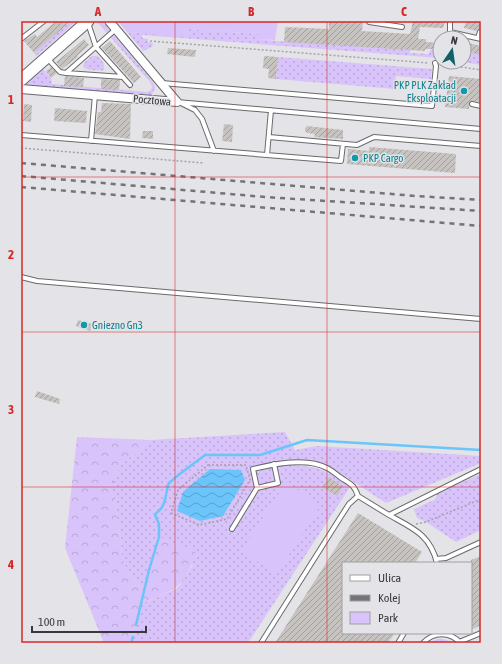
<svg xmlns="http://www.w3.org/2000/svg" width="502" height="664" font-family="'Asap Condensed',sans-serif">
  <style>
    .grass { fill: url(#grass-dots) }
    .forest { fill: url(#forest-crowns) }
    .green { fill: #d8c3fa }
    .water { fill: url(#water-waves) }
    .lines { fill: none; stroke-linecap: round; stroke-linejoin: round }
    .stream { stroke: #6bc5fb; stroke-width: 2.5 }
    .building { fill: url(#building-hatch) }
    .lane-casing { stroke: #6a696c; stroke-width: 6 }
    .street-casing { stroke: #6a696c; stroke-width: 10 }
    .secondary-casing { stroke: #6a696c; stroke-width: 13 }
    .path { stroke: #a4a3a7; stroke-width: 1.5; stroke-dasharray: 2 2; stroke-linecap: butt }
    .lane { stroke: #fff; stroke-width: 4 }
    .street { stroke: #fff; stroke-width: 8 }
    .secondary { stroke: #fff; stroke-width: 11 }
    .rail { stroke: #747376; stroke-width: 2.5; stroke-dasharray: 5 5; stroke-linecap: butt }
    .grid { fill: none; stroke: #d62828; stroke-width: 1; stroke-opacity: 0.55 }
    .culture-dot { fill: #0f9aa8; stroke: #e4e3e7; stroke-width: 1.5 }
    .labels { text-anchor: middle; stroke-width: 3; stroke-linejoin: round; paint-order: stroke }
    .culture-label { font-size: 11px; fill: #0d838f; stroke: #e4e3e7; text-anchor: start }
    .street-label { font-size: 11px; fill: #39383a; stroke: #e4e3e7 }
    .neatline { fill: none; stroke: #d62828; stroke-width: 1.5 }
    .grid-label { font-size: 13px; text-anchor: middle; font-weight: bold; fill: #d62828 }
  </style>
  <defs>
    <pattern id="grass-dots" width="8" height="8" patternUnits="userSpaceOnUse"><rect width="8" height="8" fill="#d8c3fa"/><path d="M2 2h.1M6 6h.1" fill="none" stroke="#baa8d7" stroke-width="1.8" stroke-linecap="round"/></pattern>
    <pattern id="forest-crowns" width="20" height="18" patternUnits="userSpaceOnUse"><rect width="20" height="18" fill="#d8c3fa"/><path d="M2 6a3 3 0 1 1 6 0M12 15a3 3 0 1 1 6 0" fill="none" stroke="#baa8d7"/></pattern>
    <pattern id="water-waves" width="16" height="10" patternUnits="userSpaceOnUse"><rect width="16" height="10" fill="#6bc5fb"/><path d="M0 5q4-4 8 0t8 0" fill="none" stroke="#59a1cc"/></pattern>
    <pattern id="building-hatch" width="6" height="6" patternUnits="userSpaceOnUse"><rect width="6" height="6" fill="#c6c3c0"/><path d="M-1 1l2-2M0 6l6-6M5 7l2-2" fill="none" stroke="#a29f9d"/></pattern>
  </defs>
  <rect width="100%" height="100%" fill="#e4e3e7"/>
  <!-- grass -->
  <path class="grass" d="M71,21H77L36,56L34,53Z
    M99,21H102L152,81C156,86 156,90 151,95L25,85L43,69L51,78L52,84L147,92L151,90L152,87L150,82L97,22Z
    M188,29L258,34V39L276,41L410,49V53L429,54L430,50L439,49V45H440V58L142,35V38L148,39V42L153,43L152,47L143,51L127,32L187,36Z
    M464,51L481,55V65L464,62Z
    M92,56H97C102,60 105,63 104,70C98,71 88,71 83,67L84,63Z
    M278,57L432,69L431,79L396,76L395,89L276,79Z
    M285,432L295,450L317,446L481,456V463L386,503L326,464L312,460H296V466C320,465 331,474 350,487L248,643H131L141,604L176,589L181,584L193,565L159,537L144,592L126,569L122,556L121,540L113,494V479L121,465L151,440Z
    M481,474V530L456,542L426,522L417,518L414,509L434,500L436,498L437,493Z
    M437,639H443L454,643H429Z"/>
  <!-- forest -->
  <path class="forest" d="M77,437L151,440L121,465L113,479V494L121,540L122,556L126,569L143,591L159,537L196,551C186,589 174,589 141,604L131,643H104L65,548Z"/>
  <!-- green -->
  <path class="green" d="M118,21H278L275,40L258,39V34L188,29L187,37L127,32Z
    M286,482L321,505L277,574L241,551Z"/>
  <!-- water -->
  <path class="water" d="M210,469L241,470L245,480L223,516L200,521L177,511L183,492Z"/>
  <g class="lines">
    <!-- stream -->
    <path class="stream" d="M136,625L149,570L159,537V524L155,515C157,511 160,511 162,507C166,502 166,490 169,483L181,473L205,455H260L307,440L481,450
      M131,643L133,637"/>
  </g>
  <!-- building -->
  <path class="building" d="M56,21H71L34,53L24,41L35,34L37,37Z
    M329,21H363L362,31L410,34L413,21H445L443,28L420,27L418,39H426V42L439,43V49H425V51L284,42L285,27L329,29Z
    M466,21H481V29L477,31L464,28Z
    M84,39L89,45L77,56L78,57L62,69L56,62Z
    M110,41L141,77L134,83L102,48Z
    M464,42L481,46V55L464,51Z
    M168,48L196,50L195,57L167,54Z
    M264,56L278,57L276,79L268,78L269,69L263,68Z
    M51,67L57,73L51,78L46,71Z
    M65,76L84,78L83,87L64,86Z
    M449,76L481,79V102L471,101L469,104V109L445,107Z
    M101,79L120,80L119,90L101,89Z
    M102,103L131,104L130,139L95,134L98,112H101Z
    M24,104L32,105L31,122L23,121Z
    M55,108L87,111L86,123L54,121Z
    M224,124L233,125L232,142L222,141Z
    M307,126L343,130V139L314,137L315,134L307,133L305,131V128Z
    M143,131H153V139L142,138Z
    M369,147L456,154L455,173L347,164L348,149L369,151Z
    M78,320L92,324L90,331L76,326Z
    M37,391L60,399L59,404L35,397Z
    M329,477L343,487L337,496L322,487Z
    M358,513L422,552L415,563H343V633H395L388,643H275Z
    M481,556V625L471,630V560Z"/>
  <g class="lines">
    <!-- lane casing -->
    <g class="lane-casing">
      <path id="lane" d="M369,21V22L402,27
        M450,21V32L481,39
        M88,23L96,47L130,85
        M478,38L480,32
        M21,39L44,21
        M47,58L60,72L66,73L116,29
        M66,73L123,77
        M162,83L432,106L436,66L435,63
        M177,102L481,129
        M181,103L195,110L202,119L214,151
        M472,104L481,106
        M21,135L341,161L343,144
        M269,137L357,145L374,137L481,146
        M91,141L95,95
        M267,155L271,110
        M21,277L37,281L481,319
        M257,488L278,483L274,464
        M389,515C412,528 430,534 437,563
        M232,529L257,488L253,469C274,464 307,457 327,468C331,470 336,474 340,477C350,484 354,484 358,496L389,515L481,469
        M436,559L446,558L481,542
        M459,642L481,633
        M261,643L340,518L349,504L358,496
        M398,643L404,633
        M423,643C433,632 450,631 460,643"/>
    </g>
    <!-- street casing -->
    <g class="street-casing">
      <path id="street" d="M109,21L177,102
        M21,89L177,102"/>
    </g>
    <!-- secondary casing -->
    <g class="secondary-casing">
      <path id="secondary" d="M21,80L88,21"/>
    </g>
    <!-- path -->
    <path class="path" d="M150,41L429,63
      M441,64L481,70
      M21,148L204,163
      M208,465H246L250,480L227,519L199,525L171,513L178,490Z
      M416,524L426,522L481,499"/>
    <!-- lane -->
    <use href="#lane" class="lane"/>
    <!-- street -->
    <use href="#street" class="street"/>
    <!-- secondary -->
    <use href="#secondary" class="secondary"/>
    <!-- rail -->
    <path class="rail" d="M21,163L416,196L481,200
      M21,176L265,197L481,211
      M21,187L481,226"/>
  </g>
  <!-- grid -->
  <path class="grid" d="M175,21V643M327,21V643M21,177H481M21,332H481M21,487H481"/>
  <!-- markers -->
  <g class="culture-dot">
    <circle cx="464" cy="91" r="4"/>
    <circle cx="355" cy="158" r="4"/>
    <circle cx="84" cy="325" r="4"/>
  </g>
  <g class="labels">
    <!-- culture labels -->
    <g class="culture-label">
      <text x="456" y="89" text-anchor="end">PKP PLK Zakład<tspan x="456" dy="13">Eksploatacji</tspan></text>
      <text x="363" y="162">PKP Cargo</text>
      <text x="92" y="329">Gniezno Gn3</text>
    </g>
    <!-- street labels -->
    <g class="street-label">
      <text transform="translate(152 100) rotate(5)" y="4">Pocztowa</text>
    </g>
  </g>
  <!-- border -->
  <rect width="502" height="664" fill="none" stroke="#e4e3e7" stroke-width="44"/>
  <!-- legend -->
  <rect x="342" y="562" width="130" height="72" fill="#e4e3e7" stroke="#a09fa2"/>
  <rect x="350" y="575" width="20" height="6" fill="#ffffff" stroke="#a09fa2"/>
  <text x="378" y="582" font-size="12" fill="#39383a">Ulica</text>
  <rect x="350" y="595" width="20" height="6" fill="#747376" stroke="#a09fa2"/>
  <text x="378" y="602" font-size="12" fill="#39383a">Kolej</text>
  <rect x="350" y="612" width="20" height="12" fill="#d8c3fa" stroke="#a09fa2"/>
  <text x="378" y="622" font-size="12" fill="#39383a">Park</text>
  <!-- north arrow -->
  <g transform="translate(452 50) rotate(13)"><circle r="19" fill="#e4e3e7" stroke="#a09fa2"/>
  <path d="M0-3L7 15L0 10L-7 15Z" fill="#116268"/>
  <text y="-6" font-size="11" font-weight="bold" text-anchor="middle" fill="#39383a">N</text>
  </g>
  <!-- scale -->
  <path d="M32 626v6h114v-6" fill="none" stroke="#39383a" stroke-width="2"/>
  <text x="38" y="626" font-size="12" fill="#39383a" stroke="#e4e3e7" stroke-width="3" paint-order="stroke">100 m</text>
  <rect x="22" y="22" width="458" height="620" class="neatline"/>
  <g class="grid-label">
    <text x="98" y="16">A</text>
    <text x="251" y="16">B</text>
    <text x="404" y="16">C</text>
    <text x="11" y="104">1</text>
    <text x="11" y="259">2</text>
    <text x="11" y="414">3</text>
    <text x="11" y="569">4</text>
  </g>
</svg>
